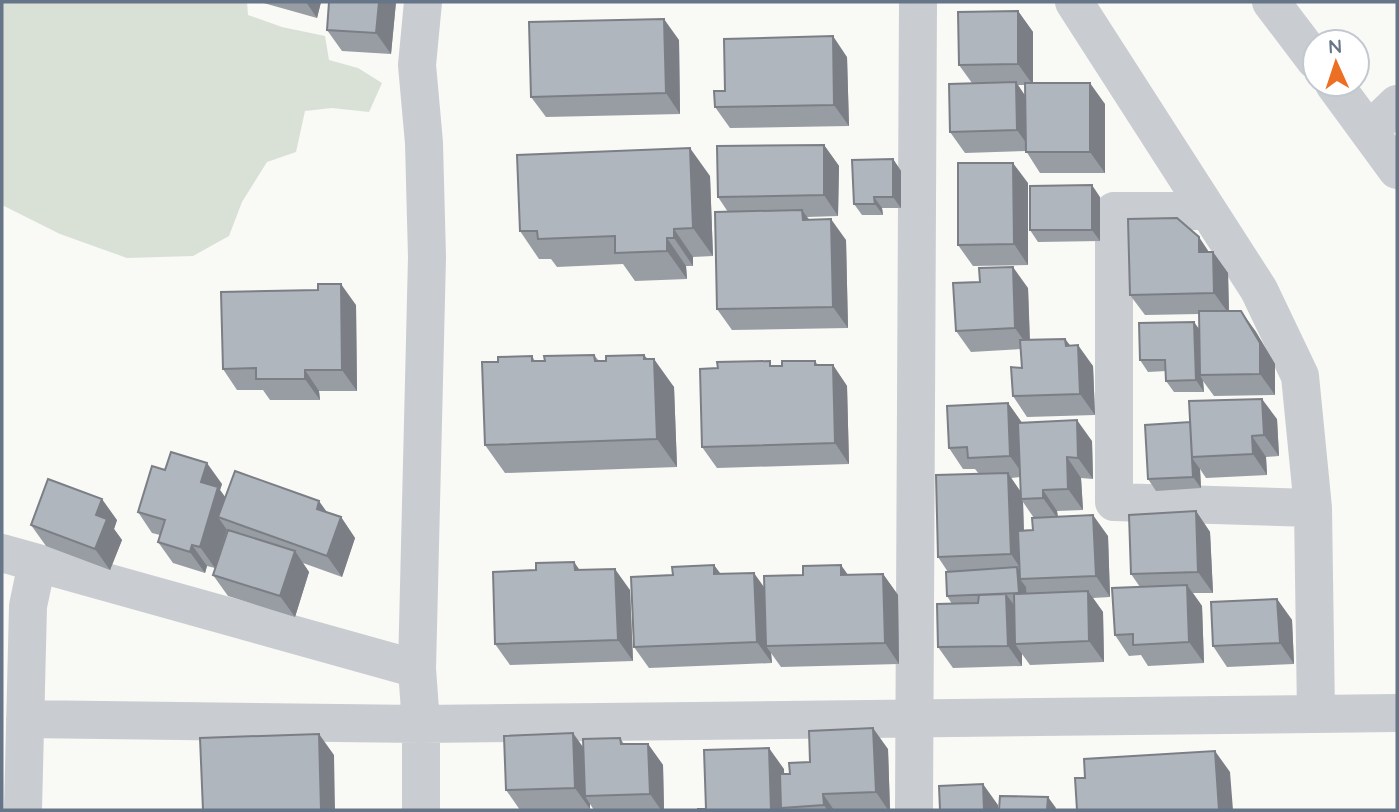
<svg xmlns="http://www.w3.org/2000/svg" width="1399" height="812" font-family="Quicksand,sans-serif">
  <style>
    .green { fill: #d9e1d7 }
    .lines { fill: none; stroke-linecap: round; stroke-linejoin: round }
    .street { stroke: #c9ccd0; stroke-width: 38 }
    .wall { fill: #979da3; fill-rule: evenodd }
    .shaded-wall { fill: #7b7f85 }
    .building { fill: #b0b6be; stroke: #7b7f85; stroke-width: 2 }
  </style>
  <rect width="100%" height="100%" fill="#f9f9f6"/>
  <!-- green -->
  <path class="green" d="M2,2H247L248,15L282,27L325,36L329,60L358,68L382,83L369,112L332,108L305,111L296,152L267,162L242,202L229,236L193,256L127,258L60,234L2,205Z"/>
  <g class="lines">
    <!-- street -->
    <path class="street" d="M1074,2L1259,290L1300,376L1313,508L1316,713
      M1271,2L1315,60
      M1334,84L1397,170
      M1369,131L1397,104
      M1205,211H1114V502L1313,508
      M2,553L417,669
      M25,719L421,724L1397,713
      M23,810L28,606L37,563
      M421,810V724L417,669L427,257L424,143L417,65L423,2
      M914,810L918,2"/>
  </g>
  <!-- wall -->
  <path class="wall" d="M260,2H321L317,18Z
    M396,2L391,54L342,51L327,30Z
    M1018,11L1033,32V83L1105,104V173H1040L1026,151L965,153L950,132L972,83L959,65ZM1018,85H1025V96Z
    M679,40L680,114L546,117L531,97Z
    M847,57L849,126L730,128L715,107L725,91Z
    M824,145L839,166L838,216L807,217L809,219L846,240L848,328L732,330L717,309L728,212L718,197Z
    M893,159L901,171V208H882L883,215H862L854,204Z
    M710,176L713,256L693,257V266H686L687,279L635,281L623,264L557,267L551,259H539L520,231Z
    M1028,183V265L973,266L958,245Z
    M1100,197V241L1038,242L1030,230Z
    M1209,252H1213L1228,273L1229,311H1241L1256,332L1275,364V395L1214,396L1203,381L1204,392H1174L1166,381V371L1148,372L1140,360L1199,329V314L1145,315L1130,295Z
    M1028,288L1030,340L1065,339L1070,345L1093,366L1095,415L1027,417L1013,396L1022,368L1021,349L971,352L956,331Z
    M356,305L357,391H319L320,400H270L263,390H237L223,369Z
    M594,355L599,361H606L644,355L674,387L677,467L505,473L485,445L498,362L532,356L535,361Z
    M815,361L818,365H833L847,386L849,464L717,468L702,447L718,368L782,366Z
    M1008,403L1022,423L1092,441L1093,479L1081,478L1083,510L1057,511L1058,517L1108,536L1110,597L1093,598L1103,612L1104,662L1030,665L1022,654V666L953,668L938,647L952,604L947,596L948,572L938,557L979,474L975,469H963L949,448ZM1020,477L1021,492L1011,478ZM1023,502L1034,518L1033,530H1024Z
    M1277,419L1279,456L1266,457L1267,475L1206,478L1200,469L1201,488L1156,491L1148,479L1145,425Z
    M165,470L222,484L220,490L225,497L327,512L341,517L355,538L342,577L303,563L309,572L295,617L228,596L213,575L227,531V530L215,568L207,566L205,573L173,563L158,542L160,535L152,533L138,512Z
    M1196,511L1210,532L1213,593H1193L1202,606L1204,663L1148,666L1141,655L1129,656L1115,635L1140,587L1131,574Z
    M117,520L114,529L122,540L110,570L46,546L31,525Z
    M714,565L720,574L764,587L848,575L883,574L898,595L899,664L781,667L771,653L772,663L649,668L634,647L673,575Z
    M580,570L630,590L633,661L510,665L495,644Z
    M1277,599L1292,620L1294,664L1227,667L1213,646Z
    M620,738L624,744H648L663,765L664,810H594L590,804V809L520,810L506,790L583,748Z
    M888,749L890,810H698L706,809L784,769V774H790L810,762Z"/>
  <!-- shaded-wall -->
  <path class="shaded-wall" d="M306,2H321L317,18Z
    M379,2H396L391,54L376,33Z
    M1018,11L1033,32V85L1018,64Z
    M664,19L679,40L680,114L666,93Z
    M833,36L847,57L849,126L834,105Z
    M1016,82L1030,103L1032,151L1017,130Z
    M1090,83L1105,104V173L1090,152Z
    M824,145L839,166L838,216L824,195Z
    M690,148L710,176L713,256L693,228Z
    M893,159L901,171V208L893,197Z
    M1013,163L1028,183V265L1014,244Z
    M1092,185L1100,197V241L1092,230Z
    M874,197L882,208L883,215L875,204Z
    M802,210L817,231L803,220Z
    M831,219L846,240L848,328L833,307Z
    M674,229L693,257V266L674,238Z
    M1199,237L1213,258L1199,252Z
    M667,238L686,266L687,279L667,251Z
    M1213,252L1228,273L1229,314L1214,293Z
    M1013,267L1028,288L1030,349L1015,328Z
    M341,284L356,305L357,391L342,370Z
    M1241,311L1256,332L1275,364V395L1260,374Z
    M1194,322L1202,333L1200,375L1203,381L1204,392L1196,380Z
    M1065,339L1079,358L1078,345L1093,366L1095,415L1080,394L1066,346Z
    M644,355L655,370L654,359L674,387L677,467L657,439Z
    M833,365L847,386L849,464L835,443Z
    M305,370L319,391L320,400L305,379Z
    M1262,399L1277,419L1279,456L1264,435Z
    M1008,403L1023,424L1025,477L1010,456Z
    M1077,420L1092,441L1093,479L1078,458Z
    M1252,436L1266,457L1267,475L1253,454Z
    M1067,457L1081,478L1083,510L1068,489Z
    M1192,458L1200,469L1201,488L1193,477Z
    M207,463L222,484L220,490L233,508L218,517L227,530L215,568L200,547L201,482Z
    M1008,473L1022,494L1021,499L1023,502L1025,575L1011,554Z
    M1043,490L1057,511L1058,519L1043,498Z
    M102,499L117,520L114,529L122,540L110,570L95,549L96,515Z
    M319,501L334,522L317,509Z
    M1196,511L1210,532L1213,593L1198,572Z
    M1093,515L1108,536L1110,597L1096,576Z
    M341,517L355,538L342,577L327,556Z
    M192,545L207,566L205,573L190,552Z
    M295,551L309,572L295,617L280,596Z
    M574,562L589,583L575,570Z
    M714,565L729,585L714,574Z
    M841,565L856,586L841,575Z
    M1017,567L1025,579H1020L1026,587L1027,604L1019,593Z
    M615,569L630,590L633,661L618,640Z
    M754,573L769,594L766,646L771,653L772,663L757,642Z
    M883,574L898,595L899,664L885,643Z
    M1187,585L1202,606L1204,663L1189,642Z
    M1088,591L1103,612L1104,662L1089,641Z
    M1006,594L1021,615L1015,644L1022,654V666L1008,646Z
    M1277,599L1292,620L1294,664L1280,643Z
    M873,728L888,749L890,810H888L876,792Z
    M573,733L588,754L585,796L590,804V809L575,788Z
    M319,734L334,755L335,810H321Z
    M648,744L663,765L664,810H661L650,794Z
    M769,748L784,769L785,807L781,808L783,810H771Z
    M1215,751L1230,772L1233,810H1219Z
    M983,784L998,805V810H984Z
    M823,794L834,810H827L824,805Z
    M1048,797L1056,808L1055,810H1047Z"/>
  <!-- building -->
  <path class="building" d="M329,2H379L376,33L327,30Z
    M1018,11V64L959,65L958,12Z
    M664,19L666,93L531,97L529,22Z
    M833,36L834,105L715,107L714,91H725L724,39Z
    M1016,82L1017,130L950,132L949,84Z
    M1025,83H1090V152H1026Z
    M824,145V195L718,197L717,146Z
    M690,148L693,228L674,229V238H667V251L615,253V236L538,239L537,231H520L517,155Z
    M893,159V197H874L875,204H854L852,160Z
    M958,163H1013L1014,244L958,245Z
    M1092,185V230H1030V186Z
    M802,210L803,220L831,219L833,307L717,309L715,212Z
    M1177,218L1199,237V252H1213L1214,293L1130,295L1128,219Z
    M1013,267L1015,328L956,331L953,283L980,282L979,268Z
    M318,284H341L342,370H305V379H256V368L223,369L221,292L318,290Z
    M1199,311H1241L1260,343V374L1200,375Z
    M1194,322L1196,380L1166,381L1165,360H1140L1139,323Z
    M1065,339L1066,346L1078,345L1080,394L1013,396L1011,367L1022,368L1020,340Z
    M594,355L595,361H606V356L644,355V359H654L657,439L485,445L482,362H498V357L532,356V361H545L544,356Z
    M770,361V366H782V361H815V365H833L835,443L702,447L700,369L718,368L717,362Z
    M1262,399L1264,435L1252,436L1253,454L1192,457L1189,401Z
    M1008,403L1010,456L968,458L967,447L949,448L947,406Z
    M1077,420L1078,458L1067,457L1068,489L1043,490V498L1021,499L1018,423Z
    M1190,422L1193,477L1148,479L1145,425Z
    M171,452L207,463L201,482L218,487L200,547L192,545L190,552L158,542L165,520L138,512L152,466L165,470Z
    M235,471L319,501L317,509L341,517L327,556L218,517Z
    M1008,473L1011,554L938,557L936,475Z
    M48,479L102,499L96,515L107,519L95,549L31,525Z
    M1196,511L1198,572L1131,574L1129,515Z
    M1093,515L1096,576L1020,579L1018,531L1033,530L1032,518Z
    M228,530L295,551L280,596L213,575Z
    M574,562L575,570L615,569L618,640L495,644L493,572L536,570V563Z
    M714,565V574L754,573L757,642L634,647L631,577L673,575L672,567Z
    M841,565V575L883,574L885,643L766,646L764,576L803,575V566Z
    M1017,567L1019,593L947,596L946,572Z
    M1187,585L1189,642L1133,645V634L1115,635L1112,588Z
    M1088,591L1089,641L1015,644L1014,594Z
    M1006,594L1008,646L938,647L937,604L978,603L979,595Z
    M1277,599L1280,643L1213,646L1211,602Z
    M873,728L876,792L823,794L824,805L781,808L780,774H790L789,763L810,762L809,731Z
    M573,733L575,788L506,790L504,736Z
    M319,734L321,810H203L200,738Z
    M620,738L621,744H648L650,794L585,796L583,739Z
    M769,748L771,810H698V809H706L704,750Z
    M1215,751L1219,810H1077L1075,778H1085L1084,759Z
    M983,784L984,810H940L939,786Z
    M1000,796L1048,797L1047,810H999Z"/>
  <!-- border -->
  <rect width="1399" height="812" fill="none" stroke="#677589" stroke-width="7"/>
  <!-- north arrow -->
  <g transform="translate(1336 63) rotate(357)"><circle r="33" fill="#ffffff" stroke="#c2c8d0" stroke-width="2"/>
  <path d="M0-5L12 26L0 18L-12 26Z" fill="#ec6f24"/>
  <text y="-10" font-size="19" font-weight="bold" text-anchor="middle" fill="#677589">N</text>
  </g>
</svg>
